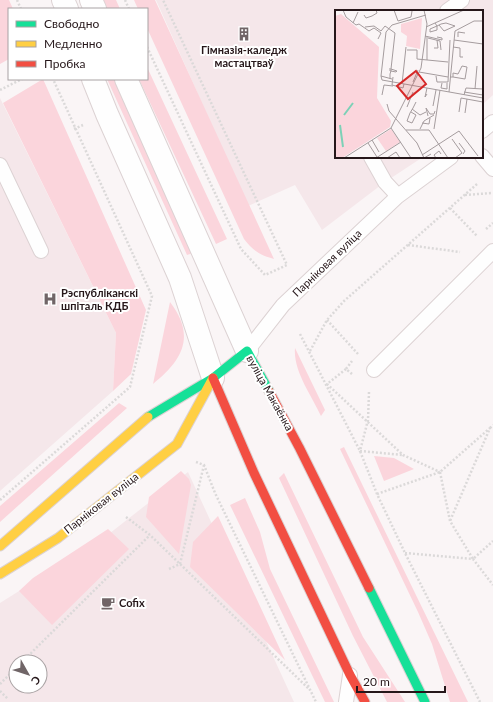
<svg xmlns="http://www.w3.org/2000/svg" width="493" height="702" font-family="Lato,sans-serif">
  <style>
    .built { fill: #f5e7ea; fill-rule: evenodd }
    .green { fill: #fbd5dc }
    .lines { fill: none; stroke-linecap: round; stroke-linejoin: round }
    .lane-casing { stroke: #dcd2d3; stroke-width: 16 }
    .street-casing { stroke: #dcd2d3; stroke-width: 24 }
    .fast-casing { stroke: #dcd2d3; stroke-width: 11 }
    .slow-casing { stroke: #dcd2d3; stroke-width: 11 }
    .jam-casing { stroke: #dcd2d3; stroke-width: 11 }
    .path { stroke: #dbd9d9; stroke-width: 2.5; stroke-dasharray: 2 2; stroke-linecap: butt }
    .lane { stroke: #fefefe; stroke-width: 14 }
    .street { stroke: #fefefe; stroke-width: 22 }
    .fast { stroke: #16e098; stroke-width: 9 }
    .slow { stroke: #ffcf43; stroke-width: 9 }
    .jam { stroke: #f24e42; stroke-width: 9 }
    .labels { text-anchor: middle; stroke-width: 4; stroke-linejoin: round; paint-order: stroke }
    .poi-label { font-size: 11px; font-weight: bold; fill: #26171a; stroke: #fff; text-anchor: start }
    .street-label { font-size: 11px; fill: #26171a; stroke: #fff }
    .inset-river { fill: none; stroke: #7dd1b7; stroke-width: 2 }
    .inset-road { fill: none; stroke: #a59c9e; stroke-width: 1 }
    .view { fill: #d62828; fill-opacity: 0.15; stroke: #d62828; stroke-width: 2 }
    .inset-edge { fill: none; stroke: #26171a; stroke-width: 2 }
  </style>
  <rect width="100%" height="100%" fill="#faf5f6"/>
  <!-- built -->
  <path class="built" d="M156,0H493V95L482,105V11H336V157H423L385,182L322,230L295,185L248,206Z
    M0,98L116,333L113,391L0,491Z
    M188,472L294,702H0V603L105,537ZM16,662H40V686H16Z"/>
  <!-- green -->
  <path class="green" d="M0,0H9L13,9H9V59L0,64Z
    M102,0H116L120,9H106Z
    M134,0H155L274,259C260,255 253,251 244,239L147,28V9H138Z
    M147,67L227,239L216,244L139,79H147Z
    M43,79L146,310L131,374L113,391L116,333L3,103Z
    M107,79H116L196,252L187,255Z
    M170,302C196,336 183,360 153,384Z
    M295,348L325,410L321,416C312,396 293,371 295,348Z
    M119,403L127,408L0,522V506Z
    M344,447L468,702H450L432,644L418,612L340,449Z
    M374,456L394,458L414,469L384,481Z
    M181,471L189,479L191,485L179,554L146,517L149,497Z
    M284,473L363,637L405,702H387L353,636L279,478Z
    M245,498L260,532L270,569L334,702H325L230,505Z
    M218,516L285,660L190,567L193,542Z
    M108,529L129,549L52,625L19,591L33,578Z"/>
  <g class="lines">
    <!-- lane casing -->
    <g class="lane-casing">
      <path id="lane" d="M447,11L462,0
        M482,131L493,122
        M482,156L493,169
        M371,157L385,182L398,196
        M0,165L41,251
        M247,351L283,305L398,196L451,157
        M374,370L493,251
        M346,702L350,675"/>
    </g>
    <!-- street casing -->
    <g class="street-casing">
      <path id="street" d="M63,0L67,9
        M91,0L95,9
        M93,79L107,114L180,278L213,378
        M126,79L247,351"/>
    </g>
    <!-- fast casing -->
    <g class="fast-casing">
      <path id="fast" d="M148,417L213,378L247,351L269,391
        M369,588L425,702"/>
    </g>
    <!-- slow casing -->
    <g class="slow-casing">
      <path id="slow" d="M0,546L148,417
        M0,574L58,538L177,444L213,378"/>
    </g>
    <!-- jam casing -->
    <g class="jam-casing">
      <path id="jam" d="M213,378L254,473L350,675L365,702
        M269,391L299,447L369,588"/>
    </g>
    <!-- path -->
    <path class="path" d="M17,0L21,9
      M125,0L129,9
      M147,47L241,249L265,275L287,265L163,0
      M0,90L22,79
      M74,129L83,125
      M465,195L492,193
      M450,208L477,236
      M486,229L493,223
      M408,245L460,252
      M327,320L358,354
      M300,334L360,451L377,494L405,553L480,702
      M310,351L327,320L344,301L477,184
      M346,369L327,384L403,455L440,472
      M352,374L346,369L352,361
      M369,392L368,420L360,451L403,455
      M490,428L493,425
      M196,462L204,465L215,493L316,702
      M440,472L450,521L473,559L493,541
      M377,494L440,472L490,428L450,521
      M0,500L130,387L152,296L53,79
      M126,517L150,535L180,564L310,690
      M405,553L473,559L493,585
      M169,569L180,564L204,465
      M22,662L150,535
      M0,684L16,668
      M0,691L8,699"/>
    <!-- lane -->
    <use href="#lane" class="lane"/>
    <!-- street -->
    <use href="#street" class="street"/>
    <!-- fast -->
    <use href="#fast" class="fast"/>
    <!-- slow -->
    <use href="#slow" class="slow"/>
    <!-- jam -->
    <use href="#jam" class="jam"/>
  </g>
  <!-- icons -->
  <defs>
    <g id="building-bare" transform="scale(1.08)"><path d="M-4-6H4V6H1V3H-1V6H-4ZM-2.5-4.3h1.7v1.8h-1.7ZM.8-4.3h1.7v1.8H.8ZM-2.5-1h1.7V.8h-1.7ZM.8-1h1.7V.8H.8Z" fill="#706567" stroke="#fff" stroke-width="2.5" paint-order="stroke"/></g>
    <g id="hospital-bare" transform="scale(1.08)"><path d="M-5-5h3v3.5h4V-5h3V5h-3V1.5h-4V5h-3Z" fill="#706567" stroke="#fff" stroke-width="2.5" paint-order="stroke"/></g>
    <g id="cafe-bare" transform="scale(1.08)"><path d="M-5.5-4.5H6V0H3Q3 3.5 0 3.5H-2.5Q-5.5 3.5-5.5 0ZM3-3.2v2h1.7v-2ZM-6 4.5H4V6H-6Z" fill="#706567" stroke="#fff" stroke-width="2.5" paint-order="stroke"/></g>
  </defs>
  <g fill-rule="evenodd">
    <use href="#building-bare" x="244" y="34"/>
    <use href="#hospital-bare" x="50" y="299"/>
    <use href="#cafe-bare" x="108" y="603"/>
  </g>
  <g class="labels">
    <!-- poi labels -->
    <g class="poi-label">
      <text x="244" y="54" text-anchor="middle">Гімназія-каледж<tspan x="244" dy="13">мастацтваў</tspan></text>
      <text x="61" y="297">Рэспубліканскі<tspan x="61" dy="13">шпіталь КДБ</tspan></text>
      <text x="119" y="607">Cofix</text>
    </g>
    <!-- street labels -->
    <g class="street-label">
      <text transform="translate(327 263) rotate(-44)" y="4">Парніковая вуліца</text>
      <text transform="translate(270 393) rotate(61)" y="4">вуліца Макаёнка</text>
      <text transform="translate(101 503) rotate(-38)" y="4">Парніковая вуліца</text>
    </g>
  </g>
  <!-- overview -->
  <g transform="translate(335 10)">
    <rect width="148" height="148" fill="#faf5f6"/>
    <path d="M6,4L44,37L42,88L56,111L55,117L7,148H0V6ZM87,8L85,39L71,36L72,26L66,22V14ZM56,119L65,132L51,141L42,128Z" fill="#fbd5dc"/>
    <path class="inset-river" d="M9,105L18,93M5,115L8,137"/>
    <path class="inset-road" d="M8,0L11,7L21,15L24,14L34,21L39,18L46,23L43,29M59,0L63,11L76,7L77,1M29,5L31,8L37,6L42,3L41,0M18,13L23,2M100,13L102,16L106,14L111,13L120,16L109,21L104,15M102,16V20L95,22V19ZM30,17L39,16L46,21L50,16L60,23L56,59M91,17L129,0M90,26L107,30V28L102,27M123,27V22L130,23M93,28L105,31L106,40M119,30L148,34M118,37L125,38V47H128M99,38H103L102,30M72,40H82V49L113,52M92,50V27M84,62L113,67M46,66L51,22L57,15L91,5M101,66L102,72H113L115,30M58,67L57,75L68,78L69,74M115,67H118L130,69L132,57L127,56L123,64L118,63V67M55,69V64L56,61V59L62,61L61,62L56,61H55V58M57,69L46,66L47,70L148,88M78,72L83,60M107,73L106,78L112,79V73M67,74L71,37M92,78L90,87L92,84M140,79L142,56M114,82L120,21L139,11H148M129,82L148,85M47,85L49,75L58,76M129,85L131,78L148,79M52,94L54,101L82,133L89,148L96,144M98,96L101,80M72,97L78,82M77,99L85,105L91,102M76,102L81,105L77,113L72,111L75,103L78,98L81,92M124,102L126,88L148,92M130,103L132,89M93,106L91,98L95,104H99L100,101M87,113L94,114L95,108M56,118L76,148M85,119L89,111L99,105M99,119L105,80M71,120H94L113,148M117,129L127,143L120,148M37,130L44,142M33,133L42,147M124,133L130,141L128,144M87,145L124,121L143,146M9,148L56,118L86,58L92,14L89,0M41,148L66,132M52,148L61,142L65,148M101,148L99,145L104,141L106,144"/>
    <path class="view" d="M81,61L91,74L73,89L62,76Z"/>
    <rect width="148" height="148" class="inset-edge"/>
  </g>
  <!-- legend -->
  <rect x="8" y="8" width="140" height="72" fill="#ffffff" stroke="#a8a2a3"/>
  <rect x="16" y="21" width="20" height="6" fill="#16e098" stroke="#a8a2a3"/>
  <text x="44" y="28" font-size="12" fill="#26171a">Свободно</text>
  <rect x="16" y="41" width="20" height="6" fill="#ffcf43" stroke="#a8a2a3"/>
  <text x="44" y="48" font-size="12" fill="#26171a">Медленно</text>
  <rect x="16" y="61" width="20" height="6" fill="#f24e42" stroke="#a8a2a3"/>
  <text x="44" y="68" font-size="12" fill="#26171a">Пробка</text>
  <!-- north arrow -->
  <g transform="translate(28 674) rotate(129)"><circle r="19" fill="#ffffff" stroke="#a8a2a3"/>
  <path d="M0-3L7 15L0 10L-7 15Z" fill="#706567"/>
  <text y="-6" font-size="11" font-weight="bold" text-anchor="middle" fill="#26171a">С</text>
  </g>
  <!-- scale -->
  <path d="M357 686v6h88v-6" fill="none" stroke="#26171a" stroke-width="2"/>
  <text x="363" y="686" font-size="12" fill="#26171a" stroke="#ffffff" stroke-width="3" paint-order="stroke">20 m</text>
</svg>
